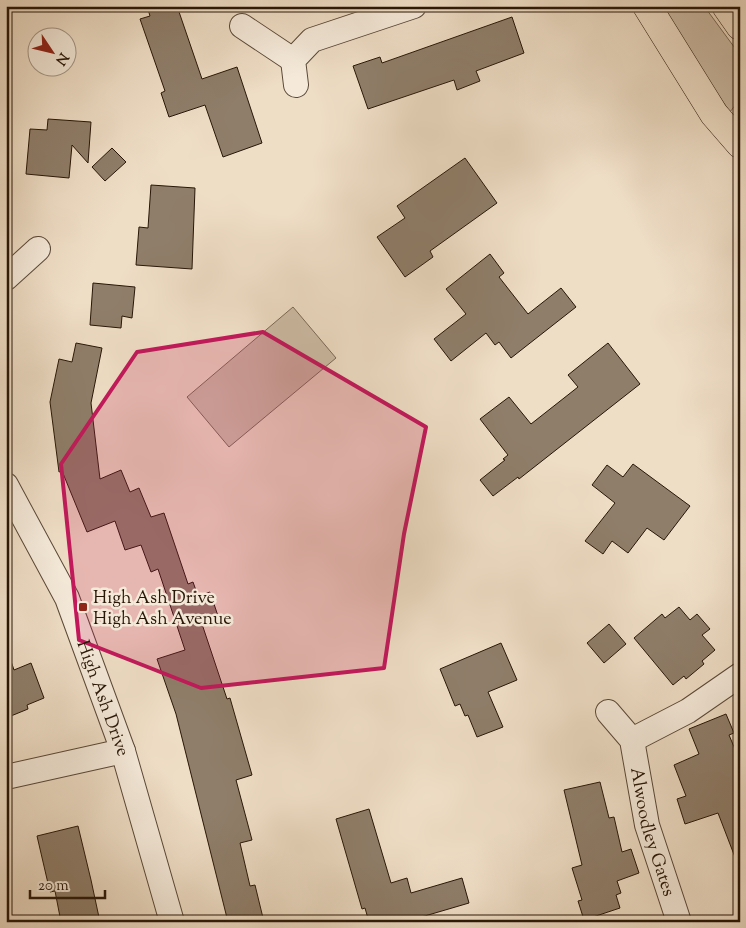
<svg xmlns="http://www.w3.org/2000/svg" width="746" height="928" font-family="'Sorts Mill Goudy',serif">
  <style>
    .green { fill: #cdbca6; stroke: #7a6956 }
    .building { fill: #8f7e6a; stroke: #281607 }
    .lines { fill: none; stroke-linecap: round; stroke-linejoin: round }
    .minor-casing { stroke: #5a4837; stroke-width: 26 }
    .trunk-casing { stroke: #281607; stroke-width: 29 }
    .minor { stroke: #f5eada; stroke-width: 24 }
    .trunk { stroke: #efdec6; stroke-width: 28 }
    .marked { fill: #c2185b; fill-opacity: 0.2; stroke: #c2185b; stroke-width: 4; stroke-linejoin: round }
    .poi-dot { fill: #8f2418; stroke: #f5eada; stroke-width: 2 }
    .labels { text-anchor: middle; stroke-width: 5; stroke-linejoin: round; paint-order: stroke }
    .poi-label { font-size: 18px; fill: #281607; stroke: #f5eada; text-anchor: start }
    .street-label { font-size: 18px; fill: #281607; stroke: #f5eada }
  </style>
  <rect width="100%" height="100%" fill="#efdec6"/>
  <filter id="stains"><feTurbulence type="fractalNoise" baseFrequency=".004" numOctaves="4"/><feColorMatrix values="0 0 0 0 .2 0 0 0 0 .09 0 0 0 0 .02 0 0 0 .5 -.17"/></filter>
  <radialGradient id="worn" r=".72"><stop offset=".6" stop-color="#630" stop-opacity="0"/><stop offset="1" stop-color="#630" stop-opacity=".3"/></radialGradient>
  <!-- green -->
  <path class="green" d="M662,6H704L740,55V99L730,112L703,73Z
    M293,307L336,358L229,447L187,397Z"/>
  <!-- building -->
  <path class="building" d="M147,6H177L202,79L237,67L262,143L223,157L205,105L169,117L161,93L165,91L140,19L150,16Z
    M512,17L524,53L476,71L480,81L457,90L454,80L368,109L353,66L380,57L382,63Z
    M48,119L91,122L88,163L72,145L69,178L26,174L30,129L47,130Z
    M112,148L126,162L105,181L92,167Z
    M465,158L497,203L430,251L433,257L405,277L377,237L405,218L397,206Z
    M151,185L195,188L192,269L136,265L139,227L148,228Z
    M490,254L504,273L499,277L528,314L561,288L576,307L511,358L499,342L495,345L486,333L451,361L434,339L466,314L446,289Z
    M93,283L135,287L132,318L122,316L121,328L90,325Z
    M76,343L102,348L91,403L100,479L121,470L130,492L139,488L151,517L164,513L188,584L193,582L198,596L210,592L218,616L202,624L227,699L230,698L252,775L236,780L252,840L240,843L250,886L255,885L264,922H228L176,714L157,659L185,650L158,569L151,572L141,545L125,550L115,521L87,532L62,471L59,472L50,402L59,359L72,362Z
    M608,343L640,384L519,479L518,477L493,496L480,480L505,460L503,459L508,455L480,419L509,397L531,424L578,387L568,375Z
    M633,464L690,506L664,540L647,528L628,553L612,541L603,554L585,541L615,503L592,485L607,465L623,477Z
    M679,607L690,620L697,614L710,629L702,635L715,650L702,661L704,664L686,679L684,676L673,685L634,638L662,614L665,618Z
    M609,624L626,644L604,663L587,643Z
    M501,643L517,680L488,692L503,727L477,737L468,715L465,716L460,704L455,706L440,669Z
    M6,655H9L14,670L31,663L44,698L27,705L28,709L6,718Z
    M726,714L734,733L729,735L740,761L738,865L718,813L685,824L677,799L686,796L674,765L699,754L689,729Z
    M600,782L609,818L614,817L622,852L631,849L639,873L617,881L621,893L616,895L620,908L584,920L578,901L582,900L572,868L582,865L564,790Z
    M369,809L391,883L407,878L411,893L462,878L469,903L418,918L419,922H369L365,908L362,909L336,819Z
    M78,826L91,880L100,922H61L55,891L50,892L37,836Z"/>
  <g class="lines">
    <!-- minor casing -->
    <g class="minor-casing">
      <g id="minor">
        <path d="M242,26L293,60"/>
        <path d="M296,85L293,60L312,40L414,6"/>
        <path d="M6,278L38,249"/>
        <path id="s1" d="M6,485L67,598L123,751L172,922"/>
        <path id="s2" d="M608,712L632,740L647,825L679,922"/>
        <path d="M632,740L688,711L740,675"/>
        <path d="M6,777L123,751"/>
      </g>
    </g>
    <!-- trunk casing -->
    <g class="trunk-casing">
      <path id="trunk" d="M647,6L714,114L740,144
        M726,6L740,26"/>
    </g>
    <!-- minor -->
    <use href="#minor" class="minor"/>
    <!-- trunk -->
    <use href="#trunk" class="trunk"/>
  </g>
  <!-- marked area -->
  <path class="marked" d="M263,332L426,427L404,534L384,668L201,688L79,640L61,464L137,352Z"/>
  <!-- markers -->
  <rect class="poi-dot" x="78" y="602" width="10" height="10" rx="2.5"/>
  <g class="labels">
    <!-- poi labels -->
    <g class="poi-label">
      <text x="93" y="603">High Ash Drive<tspan x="93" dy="21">High Ash Avenue</tspan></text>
    </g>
    <!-- street labels -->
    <g class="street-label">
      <text dy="6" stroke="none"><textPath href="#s1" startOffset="235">High Ash Drive</textPath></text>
      <text dy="6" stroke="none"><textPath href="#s2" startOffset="131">Alwoodley Gates</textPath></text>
    </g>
  </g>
  <!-- margin -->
  <rect width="746" height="928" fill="none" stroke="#efdec6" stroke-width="25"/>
  <rect x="8" y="8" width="731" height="913" fill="none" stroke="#281607" stroke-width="2.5"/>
  <rect x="12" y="12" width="721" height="903" fill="none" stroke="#281607"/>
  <!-- north arrow -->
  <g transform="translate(52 52) rotate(125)"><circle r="24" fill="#f5eada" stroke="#a39586"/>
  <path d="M0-4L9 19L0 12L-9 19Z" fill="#8f2418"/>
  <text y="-8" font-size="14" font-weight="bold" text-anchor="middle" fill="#281607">N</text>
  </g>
  <!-- scale -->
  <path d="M30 890v8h75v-8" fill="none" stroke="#281607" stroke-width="2.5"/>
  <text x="38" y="890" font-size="15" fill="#281607" stroke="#f5eada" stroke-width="4" paint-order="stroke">20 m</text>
  <rect width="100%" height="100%" filter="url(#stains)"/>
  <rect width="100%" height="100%" fill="url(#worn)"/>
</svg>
